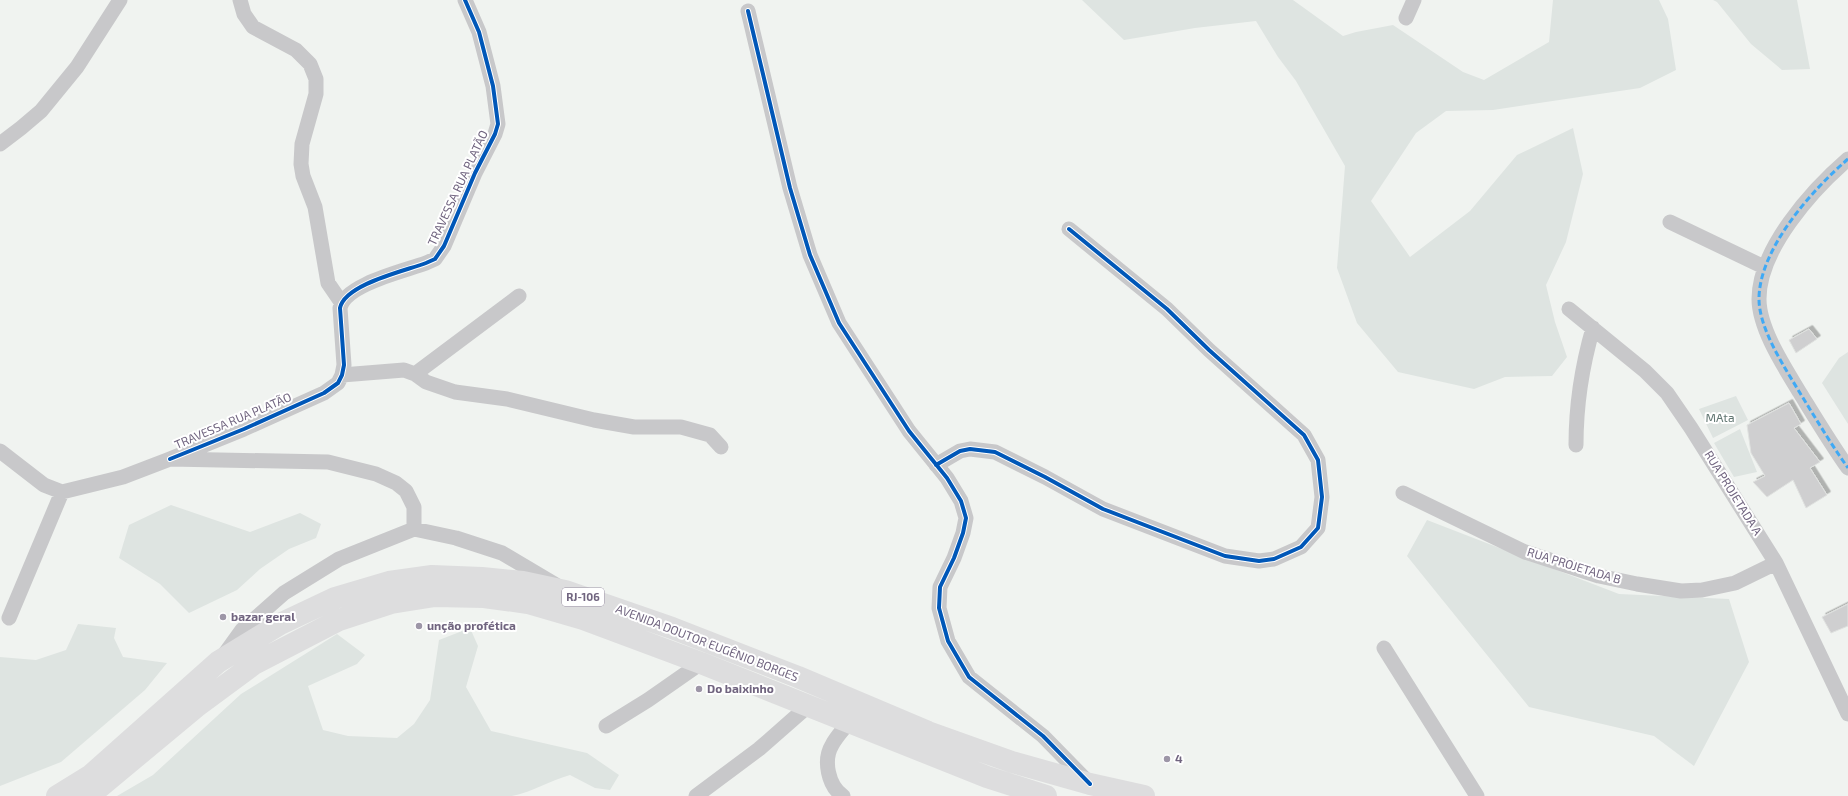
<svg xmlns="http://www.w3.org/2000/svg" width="1848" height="796" font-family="'Exo 2',sans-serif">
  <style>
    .green { fill: #dee4e1 }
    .building { fill: #cfcfd0; stroke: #e0e2e0; filter: url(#shadow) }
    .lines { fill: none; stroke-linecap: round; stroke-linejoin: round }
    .minor { stroke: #c8c8ca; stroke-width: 15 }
    .highway { stroke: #ddddde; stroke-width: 22 }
    .quiet { stroke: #3fa9f5; stroke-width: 3; stroke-dasharray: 6 3; stroke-linecap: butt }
    .cycleway-casing { stroke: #fff; stroke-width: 6 }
    .cycleway { stroke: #0057b8; stroke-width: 4 }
    .poi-dot { fill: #9d96a7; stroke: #fff; stroke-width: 1.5 }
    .labels { text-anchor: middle; stroke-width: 4; stroke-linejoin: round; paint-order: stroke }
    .shield { fill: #fff; stroke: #9b92a5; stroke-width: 1 }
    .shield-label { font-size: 11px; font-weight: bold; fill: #70647f }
    .street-label { font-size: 12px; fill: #70647f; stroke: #fff }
    .park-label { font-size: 12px; fill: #627773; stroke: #fff }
    .poi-label { font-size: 12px; font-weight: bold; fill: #70647f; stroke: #fff; text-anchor: start }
  </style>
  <defs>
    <filter id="shadow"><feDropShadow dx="3.5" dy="-3.5" stdDeviation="0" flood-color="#0004"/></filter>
  </defs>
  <rect width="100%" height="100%" fill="#f0f3f0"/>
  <!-- green -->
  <path class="green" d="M1082,0H1293L1343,36L1356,32L1393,25L1463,72L1484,80L1549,42L1553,0H1659L1668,19L1676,70L1640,88L1493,110L1446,111L1416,133L1371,201L1410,257L1470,211L1517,155L1573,128L1583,174L1566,242L1546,285L1555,322L1567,357L1552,376L1505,377L1474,389L1398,372L1357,323L1337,268L1345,166L1296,81L1278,57L1256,21L1195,28L1124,40Z
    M1713,0H1797L1810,69L1782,70L1751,44L1717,2Z
    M1848,352V424L1822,383L1839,358Z
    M1736,396L1748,420L1713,438L1699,409Z
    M1740,429L1757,472L1734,477L1714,443Z
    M171,505L250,532L300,513L321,524L316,538L289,549L260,569L237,590L189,613L160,584L119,558L129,525Z
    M1427,520L1619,594L1729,599L1749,662L1694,766L1654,736L1529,707L1407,556Z
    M78,624L116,628L114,638L123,657L167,663L145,690L61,762L0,786V657L36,660L66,650Z
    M470,628L478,646L466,687L491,731L587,753L619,775L610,790L595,788L570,775C549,781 532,792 512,796H117L153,775L241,694L337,634L365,655L357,664L308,686L323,730L348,736L397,738L414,724L430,700L439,640Z"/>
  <!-- building -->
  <path class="building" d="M1809,329L1817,339L1796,353L1789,340Z
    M1789,403L1801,424L1794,428L1820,462L1810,468L1827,495L1806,508L1793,480L1767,497L1753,482L1765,476L1751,453L1747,425Z
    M1848,604V626L1831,633L1822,617Z"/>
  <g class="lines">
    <!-- minor -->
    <path class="minor" d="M240,0L244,14L253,27L296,50L310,64L316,79V94L302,144L301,164L303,176L315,207L328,283L341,302
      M748,11L790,188L810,255L839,323L909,431L947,478L961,501L966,518L963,533L954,558L940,587L939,608L948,641L969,677L1043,736L1089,783
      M1406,18L1414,0
      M0,144L21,128L41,111L77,67L120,0
      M1848,159C1812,190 1759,249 1759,299C1759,329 1785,368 1800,393C1816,419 1831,444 1848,468
      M1670,222L1764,267
      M1569,309L1645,371L1667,393L1691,428L1776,563L1848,714
      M415,374L519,296
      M342,375L404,370L415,374L426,382L455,392L507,399L594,420L634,427H681L710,435L721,447
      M1576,445C1576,404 1582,366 1593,328
      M0,451L44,485L62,492L123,477L170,459L328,462L376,474L396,483L406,491L414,507V529
      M170,459L244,429L324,393L338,383L342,375L344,365L340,308C345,284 405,271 426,263L435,259L444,246L475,173L495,134L498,124L493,86L479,32L465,0
      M936,465L960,451L970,449L995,452L1045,477L1103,509L1225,556L1259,561L1274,559L1301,547L1318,528L1322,497L1318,460L1304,435L1209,350L1167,309L1069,229
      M1403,493L1525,552L1599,576L1637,584L1681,591L1702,590L1735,583L1776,563
      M9,618L62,492
      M1384,648L1477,796
      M224,655L242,630L284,593L339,559L414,529L456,538L502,553L556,585
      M606,726L648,700L701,663
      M696,796L759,749L808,706
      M843,796C828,786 823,760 832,745C836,737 843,730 849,722"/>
    <!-- highway -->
    <path class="highway" d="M57,796L91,775L218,662L280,624L335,598L389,582L432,576L482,578L523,582L565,591L672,628L798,677L928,732L1012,762L1090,784L1144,796
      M89,796L196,707L254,664L339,620L391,603L435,596L484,597L528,603L583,619L701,663L987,777L1046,796"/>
    <!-- quiet -->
    <path class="quiet" d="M1848,159C1812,190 1759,249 1759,299C1759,329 1785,368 1800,393C1816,419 1831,444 1848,468"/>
    <!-- cycleway casing -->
    <g class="cycleway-casing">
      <path id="cycleway" d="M748,11L790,188L810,255L839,323L909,431L947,478L961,501L966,518L963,533L954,558L940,587L939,608L948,641L969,677L1043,736L1090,784
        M170,459L244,429L324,393L338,383L342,375L344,365L340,308C345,284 405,271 426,263L435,259L444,246L475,173L495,134L498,124L493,86L479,32L465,0
        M936,465L960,451L970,449L995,452L1045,477L1103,509L1225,556L1259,561L1274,559L1301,547L1318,528L1322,497L1318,460L1304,435L1209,350L1167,309L1069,229"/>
    </g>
    <!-- cycleway -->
    <use href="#cycleway" class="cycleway"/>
  </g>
  <!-- markers -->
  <g class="poi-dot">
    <circle cx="223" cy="617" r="4"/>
    <circle cx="419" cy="626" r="4"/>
    <circle cx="699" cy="689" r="4"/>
    <circle cx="1167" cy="759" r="4"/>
  </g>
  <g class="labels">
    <!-- shield labels -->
    <rect class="shield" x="562" y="588" width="42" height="18" rx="3"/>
    <g class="shield-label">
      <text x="583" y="601">RJ-106</text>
    </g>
    <!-- street labels -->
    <g class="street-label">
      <text transform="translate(458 188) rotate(-65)" y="4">TRAVESSA RUA PLATÃO</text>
      <text transform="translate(233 421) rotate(-23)" y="4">TRAVESSA RUA PLATÃO</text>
      <text transform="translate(1733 493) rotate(58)" y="4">RUA PROJETADA A</text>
      <text transform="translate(1574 566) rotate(17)" y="4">RUA PROJETADA B</text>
      <text transform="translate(707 643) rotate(21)" y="4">AVENIDA DOUTOR EUGÊNIO BORGES</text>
    </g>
    <!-- park labels -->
    <g class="park-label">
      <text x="1720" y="422">MAta</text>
    </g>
    <!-- poi labels -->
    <g class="poi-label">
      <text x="231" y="621">bazar geral</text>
      <text x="427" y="630">unção profética</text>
      <text x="707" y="693">Do baixinho</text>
      <text x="1175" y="763">4</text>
    </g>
  </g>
</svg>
